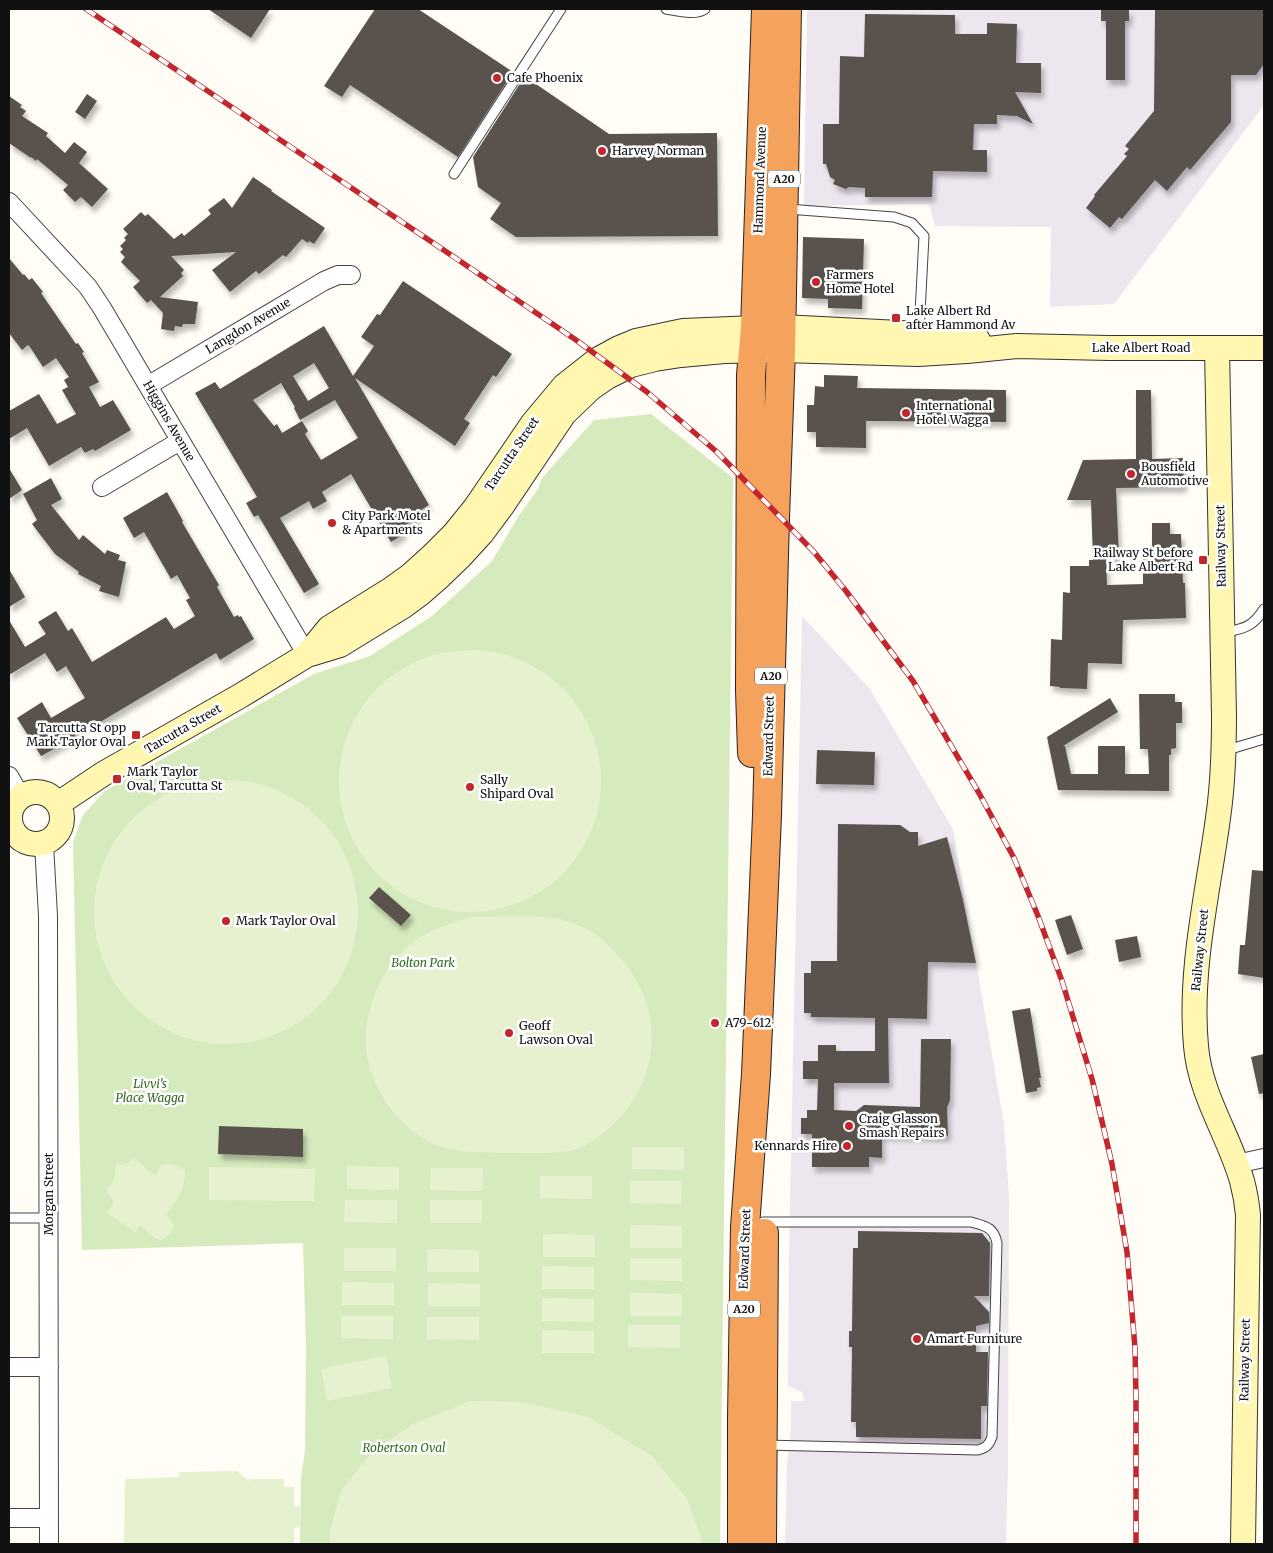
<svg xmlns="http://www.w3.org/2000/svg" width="1273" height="1553" font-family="Merriweather,serif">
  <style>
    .industrial { fill: #eee6ef }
    .green { fill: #d5ebbd }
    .pitch { fill: #e6f2cf }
    .building { fill: #5a524d; fill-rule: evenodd; filter: url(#shadow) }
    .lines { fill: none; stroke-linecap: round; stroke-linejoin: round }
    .lane-casing { stroke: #444; stroke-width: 11 }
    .street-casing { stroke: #444; stroke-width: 20 }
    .secondary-casing { stroke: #333; stroke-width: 26 }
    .highway-casing { stroke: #222; stroke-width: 30 }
    .lane { stroke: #fff; stroke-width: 9 }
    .street { stroke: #fff; stroke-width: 18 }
    .secondary { stroke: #fff6b0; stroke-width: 24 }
    .highway { stroke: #f5a25d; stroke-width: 28 }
    .rail-casing { stroke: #c4262e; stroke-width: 5.5 }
    .rail { stroke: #fff; stroke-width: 4; stroke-dasharray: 11; stroke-linecap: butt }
    .poi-dot { fill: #c4262e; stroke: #fff; stroke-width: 2 }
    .labels { text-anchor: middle; stroke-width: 5; stroke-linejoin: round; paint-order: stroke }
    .shield { fill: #fff; stroke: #585858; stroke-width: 1 }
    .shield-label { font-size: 11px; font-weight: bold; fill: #111 }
    .poi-label { font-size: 12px; fill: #111; stroke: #fff; text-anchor: start }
    .street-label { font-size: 12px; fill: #111; stroke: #fff }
    .park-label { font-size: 12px; font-style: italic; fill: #2f6b1f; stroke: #fff }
  </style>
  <defs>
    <filter id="shadow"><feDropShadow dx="3" dy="5.5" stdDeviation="2.5" flood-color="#0004"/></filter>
  </defs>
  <rect width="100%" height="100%" fill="#fffdf5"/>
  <!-- industrial -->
  <path class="industrial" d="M807,9H1264V105L1114,304L1050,307L1051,227L935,226L929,204L804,206Z
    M802,616L870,689L953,829L1004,1124L1009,1198L1008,1467L1006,1544H785L787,1463L791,1429V1401H804L802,1392L788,1386L789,1255Z"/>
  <!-- green -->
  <path class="green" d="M651,414L733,478L720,1544H300L301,1479L305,1450L306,1348L303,1243L82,1250L73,842L83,815L105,791L314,674L370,656L432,616L492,561L518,517L538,489L542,478L594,420Z"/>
  <!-- pitch -->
  <path class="pitch" d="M339 781a131 131 0 1 1 262 0a131 131 0 1 1-262 0Z
    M94 912a132 132 0 1 1 264 0a132 132 0 1 1-264 0Z
    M474,917C497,917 519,916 542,917C549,918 556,917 563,920C570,922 579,925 586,929C595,933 603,940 610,947C657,991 667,1058 626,1110C614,1125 595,1143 576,1149C558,1154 536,1153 517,1153C490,1152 454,1155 430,1142C393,1124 363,1076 366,1035C367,1006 381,972 403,951C422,932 448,923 474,917Z
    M632,1147H684V1170L632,1169Z
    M134,1158L155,1176L161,1165C170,1162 180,1165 185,1172C186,1189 175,1201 166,1215C174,1221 176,1226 169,1234C166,1238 164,1240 160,1240C152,1238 146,1230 140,1225L136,1233L107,1213L114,1202L106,1190C116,1181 115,1176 116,1164L124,1165Z
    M347,1166L399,1167V1190L347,1189Z
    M209,1167L315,1169L314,1201L209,1200Z
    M431,1168H483L482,1191L430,1190Z
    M540,1176H592V1199L540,1198Z
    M630,1181H682L681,1204L630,1203Z
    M345,1200H397V1223L344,1222Z
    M430,1200H482V1223H430Z
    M630,1225L682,1226V1248H630Z
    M543,1234L595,1235V1257H543Z
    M344,1248H396V1271H344Z
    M428,1249L479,1250V1272H427Z
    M630,1258H682V1281L630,1280Z
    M542,1266L594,1267V1289H542Z
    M342,1282L394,1283V1305H342Z
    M428,1283L480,1284V1306H428Z
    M630,1293L682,1294V1316H630Z
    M542,1298L594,1299V1322L542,1321Z
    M341,1316H393V1339L341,1338Z
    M427,1317H479V1340L427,1339Z
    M628,1325H680V1348L628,1347Z
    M542,1330L594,1331V1353H542Z
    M386,1356L392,1388L327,1401L321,1369Z
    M471,1401L522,1402L588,1417L652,1456L687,1499L701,1537V1544H330V1530L341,1491L372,1452L413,1424Z
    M237,1471L249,1481L250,1479H284V1487H294V1506H300V1527L294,1528V1544H124L125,1479L180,1477L179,1472Z"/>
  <!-- building -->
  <path class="building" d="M208,9H270L251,38Z
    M375,9H418L513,72L458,157L350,85L342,97L324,86Z
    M1101,9H1129V21H1125V80H1106V21H1101Z
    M1155,9H1264V64L1256,75H1231V122L1190,170L1187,167L1167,191L1155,180L1122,219L1119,217L1110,228L1086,208L1095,196L1094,195L1127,156L1124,154L1129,149L1125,146L1154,111Z
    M865,14L955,15V34H987V23L1017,24L1016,63H1041V93L1015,92L1033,124L1017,116L997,115V124H974L973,150H987V172L933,171L932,197H865V188L849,187L846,189L833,184L835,180L830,177L826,164H823V124H839L840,56L864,57Z
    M523,79L531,84L533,82L609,134L717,133L718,236L516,237L490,219L501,203L478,187L473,157Z
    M87,94L97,101L85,119L75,112Z
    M9,96L22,105L20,107L26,111L22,116L48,133L46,136L65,153L74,142L87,152L79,163L108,189L92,207L81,197L75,202L63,190L68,185L37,159L36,161L31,157V158L9,143Z
    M253,177L272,190L271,191L325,228L314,244L309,241L308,243L302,239L286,257L283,255L259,274L256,271L230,292L212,270L236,252L171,256L184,270L181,273L183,276L160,297L198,302L195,324H183L182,327L175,326L174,331L161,329L163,313L151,300L147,303L133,287L140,281L121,262L125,257L120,252L123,249L120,246L126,240L124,238L128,234L123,229L141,212L145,216L148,214L174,239L182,233L184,236L211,214L208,210L224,198L232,208Z
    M803,237L864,239L862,309L828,308V299L802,298Z
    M9,258L23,275L24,274L29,280L32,278L43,292L41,293L76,344L78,343L84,352L82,353L99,382L89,387L100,407L113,400L131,430L95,451L93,449L85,453L81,447L49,466L27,428L9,439V411L39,394L57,424L76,414L62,390L68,387L64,380L69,377L56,358L43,367L30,347L28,345L22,350L9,333Z
    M403,281L512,354L496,377L493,375L464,419L470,423L455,446L355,378L429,505L416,513L419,517L401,528L404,534L391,542L351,474L322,492L327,501L313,509L309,501L280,518L319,584L304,593L258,515L254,517L246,503L257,497L195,393L215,382L220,389L324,326L353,376L374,346L361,337L377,314L380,315ZM314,363L329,388L308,401L293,376ZM281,383L295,407L294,408L300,420L335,400L358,438L321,460L305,434L308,431L302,421L282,433L277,424L274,426L253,400Z
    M824,375L858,376L857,388L1006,390V422L866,421V448L816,447V432H807V405H814L815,386L824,387Z
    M1136,390H1151L1152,459L1183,458L1184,487L1116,488L1119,557L1106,558L1107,585L1143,584V548L1152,547V523H1170V534H1181L1183,583H1185L1186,618L1123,620L1122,664L1088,663L1087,689L1060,688V687L1050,686L1051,639L1062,640L1063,592L1070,593V566H1089V560H1093L1091,500H1067L1083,460L1136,459Z
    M9,468L22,490L9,499Z
    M51,478L62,499L51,505L79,540L83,535L105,554L107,550L120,555L118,560L126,562L119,597L99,591L101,586L78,574L79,572L55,554L32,524L37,520L23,494Z
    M167,492L183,521L182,522L219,585L217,587L234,617L238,615L239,617L241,616L254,639L220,660L216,653L97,724L95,720L74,733L76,737L41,756L17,718L42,702L51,718L85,698L66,666L57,672L45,653L9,675V620L25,647L46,634L38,622L56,611L68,631L72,628L92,662L166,617L174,629L195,616L186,600L190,598L177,575L171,579L144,532L134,538L123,518Z
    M9,569L25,597L9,607Z
    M1139,694H1175V702H1182V723H1176V748L1171,749V755H1169V791L1058,790L1047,737L1110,698L1118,712L1063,746H1065L1071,774H1098V746H1125V774H1149L1148,749H1140Z
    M817,750L875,752L874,785L816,784Z
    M838,824L900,825L910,832H918V846L947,837L963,900L976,963L928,962L927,1019L888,1018L889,1083H834V1110L856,1111L864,1105L920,1107L921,1039H951L950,1100L947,1108L948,1136L882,1135V1158L869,1157V1167H812V1134H801V1118H807V1110H817L818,1079H803V1061H818V1045H836V1051H875V1018L811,1017V1013H804V973H811V961H837Z
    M1252,870L1264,871V978L1238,974L1240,945H1245Z
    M379,887L411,915L401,926L369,898Z
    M1071,915L1083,949L1067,955L1055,920Z
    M1137,936L1141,957L1119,962L1115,940Z
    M1030,1008L1041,1078H1039L1041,1087L1037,1088V1091L1026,1093L1012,1011Z
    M1264,1054V1093L1259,1094L1251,1057Z
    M219,1126L303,1129V1157L218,1154Z
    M858,1231L982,1233L990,1243L989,1296H974L989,1312V1323L976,1326V1352H988L987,1406H981V1439L856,1437V1422H851L852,1347H849V1331H852L853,1248H858Z"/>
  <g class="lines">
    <!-- lane casing -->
    <g class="lane-casing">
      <path id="lane" d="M666,9C678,11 695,16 705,9
        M454,174L561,9
        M787,209L894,217L912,223L924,236L919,333
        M1223,633C1244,628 1252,628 1264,609
        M1224,751L1264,739
        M9,1218H49
        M763,1222H971C985,1226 994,1227 997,1243L992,1437C989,1445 986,1448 978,1450L764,1445"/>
    </g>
    <!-- street casing -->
    <g class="street-casing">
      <path id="street" d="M9,202L88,287L102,308L307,655
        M149,385L324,281L338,275H351
        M102,487L180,441
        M9,776L21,797
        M44,844L48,916L49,1544
        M1236,1164L1264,1158
        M9,1367H49
        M9,1518H49"/>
    </g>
    <!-- secondary casing -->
    <g class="secondary-casing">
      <path id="secondary" d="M1217,348L1224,716C1224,750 1223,784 1218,818C1208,893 1189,969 1196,1046C1200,1095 1229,1135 1242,1181C1245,1192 1247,1204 1248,1215L1243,1544
        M307,655L329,628L390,590L411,575L432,556L454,534L475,508L533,423L564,386L597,360L619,348L636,341L683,331L755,328L782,327L919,334L978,340
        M10 818a26 26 0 1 1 52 0a26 26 0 1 1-52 0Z
        M58,804L103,774L240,696L307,655L340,645L402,607L421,593L437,579L461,556L482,533L502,506L564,414L591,388L607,377L631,365L655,359L681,355L724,351L781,350L918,354L967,351L1017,346L1109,348H1264"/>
    </g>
    <!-- highway casing -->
    <g class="highway-casing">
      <path id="highway" d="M752,753L750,690L751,375L755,328L766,9
        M742,1544V1418L745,1227L756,1074L767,815L775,518L781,350L787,9
        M762,1544L764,1233"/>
    </g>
    <!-- lane -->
    <use href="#lane" class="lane"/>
    <!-- street -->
    <use href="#street" class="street"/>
    <!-- secondary -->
    <use href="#secondary" class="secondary"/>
    <!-- highway -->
    <use href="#highway" class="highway"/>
    <!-- rail casing -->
    <g class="rail-casing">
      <path id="rail" d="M86,9L457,259L576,340L647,392L717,452L814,552L846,591L913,681L979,793L1014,858L1038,916L1062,981L1092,1079L1112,1164L1127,1252L1135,1348L1136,1396V1544"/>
    </g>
    <!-- rail -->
    <use href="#rail" class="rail"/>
  </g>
  <!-- markers -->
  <g class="poi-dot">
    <circle cx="497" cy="78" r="5"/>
    <circle cx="602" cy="151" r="5"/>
    <circle cx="816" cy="282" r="5"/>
    <rect x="891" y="313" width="10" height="10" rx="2.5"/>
    <circle cx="906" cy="413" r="5"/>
    <circle cx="1131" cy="474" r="5"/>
    <circle cx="332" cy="523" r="5"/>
    <rect x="1198" y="555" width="10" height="10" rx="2.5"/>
    <rect x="131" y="730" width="10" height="10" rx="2.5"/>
    <rect x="112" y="774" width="10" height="10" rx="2.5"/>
    <circle cx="470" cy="787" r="5"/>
    <circle cx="226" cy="921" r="5"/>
    <circle cx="715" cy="1023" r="5"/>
    <circle cx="509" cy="1033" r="5"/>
    <circle cx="849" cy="1126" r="5"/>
    <circle cx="847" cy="1146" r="5"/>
    <circle cx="917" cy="1339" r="5"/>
  </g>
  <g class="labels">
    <!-- shield labels -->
    <g class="shield">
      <rect x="768" y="170.5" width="32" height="17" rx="4"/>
      <rect x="755" y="667.5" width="32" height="17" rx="4"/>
      <rect x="728" y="1300.5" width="32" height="17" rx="4"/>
    </g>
    <g class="shield-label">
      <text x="784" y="183">A20</text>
      <text x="771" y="680">A20</text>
      <text x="744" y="1313">A20</text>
    </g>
    <!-- poi labels -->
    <g class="poi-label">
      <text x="507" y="82">Cafe Phoenix</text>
      <text x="612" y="155">Harvey Norman</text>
      <text x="826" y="279">Farmers<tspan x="826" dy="14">Home Hotel</tspan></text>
      <text x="906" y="315">Lake Albert Rd<tspan x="906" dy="14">after Hammond Av</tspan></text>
      <text x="916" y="410">International<tspan x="916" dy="14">Hotel Wagga</tspan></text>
      <text x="1141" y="471">Bousfield<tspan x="1141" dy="14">Automotive</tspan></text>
      <text x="342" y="520">City Park Motel<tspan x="342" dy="14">&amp; Apartments</tspan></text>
      <text x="1193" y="557" text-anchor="end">Railway St before<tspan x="1193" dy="14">Lake Albert Rd</tspan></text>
      <text x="126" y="732" text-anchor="end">Tarcutta St opp<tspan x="126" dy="14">Mark Taylor Oval</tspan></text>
      <text x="127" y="776">Mark Taylor<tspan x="127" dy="14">Oval, Tarcutta St</tspan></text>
      <text x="480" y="784">Sally<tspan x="480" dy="14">Shipard Oval</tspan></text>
      <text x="236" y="925">Mark Taylor Oval</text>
      <text x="725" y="1027">A79-612</text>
      <text x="519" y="1030">Geoff<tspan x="519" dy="14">Lawson Oval</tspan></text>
      <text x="859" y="1123">Craig Glasson<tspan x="859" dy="14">Smash Repairs</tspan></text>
      <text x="837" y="1150" text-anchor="end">Kennards Hire</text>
      <text x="927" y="1343">Amart Furniture</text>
    </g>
    <!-- street labels -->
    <g class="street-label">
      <text transform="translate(760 180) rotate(-88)" y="4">Hammond Avenue</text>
      <text transform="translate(248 326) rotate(-31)" y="4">Langdon Avenue</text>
      <text x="1141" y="352">Lake Albert Road</text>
      <text transform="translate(169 421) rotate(60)" y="4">Higgins Avenue</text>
      <text transform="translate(512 454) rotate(-56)" y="4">Tarcutta Street</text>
      <text transform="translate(1221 546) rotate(-91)" y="4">Railway Street</text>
      <text transform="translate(183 729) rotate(-30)" y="4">Tarcutta Street</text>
      <text transform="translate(769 736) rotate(-89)" y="4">Edward Street</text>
      <text transform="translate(1200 950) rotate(-84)" y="4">Railway Street</text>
      <text transform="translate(49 1194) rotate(-90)" y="4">Morgan Street</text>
      <text transform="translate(745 1249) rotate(-88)" y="4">Edward Street</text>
      <text transform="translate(1245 1360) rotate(-89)" y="4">Railway Street</text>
    </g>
    <!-- park labels -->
    <g class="park-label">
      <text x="423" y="967">Bolton Park</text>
      <text x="150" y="1088">Livvi’s<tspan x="150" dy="14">Place Wagga</tspan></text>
      <text x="404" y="1452">Robertson Oval</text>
    </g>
  </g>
  <!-- border -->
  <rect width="1273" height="1553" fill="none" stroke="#111111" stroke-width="20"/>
</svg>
